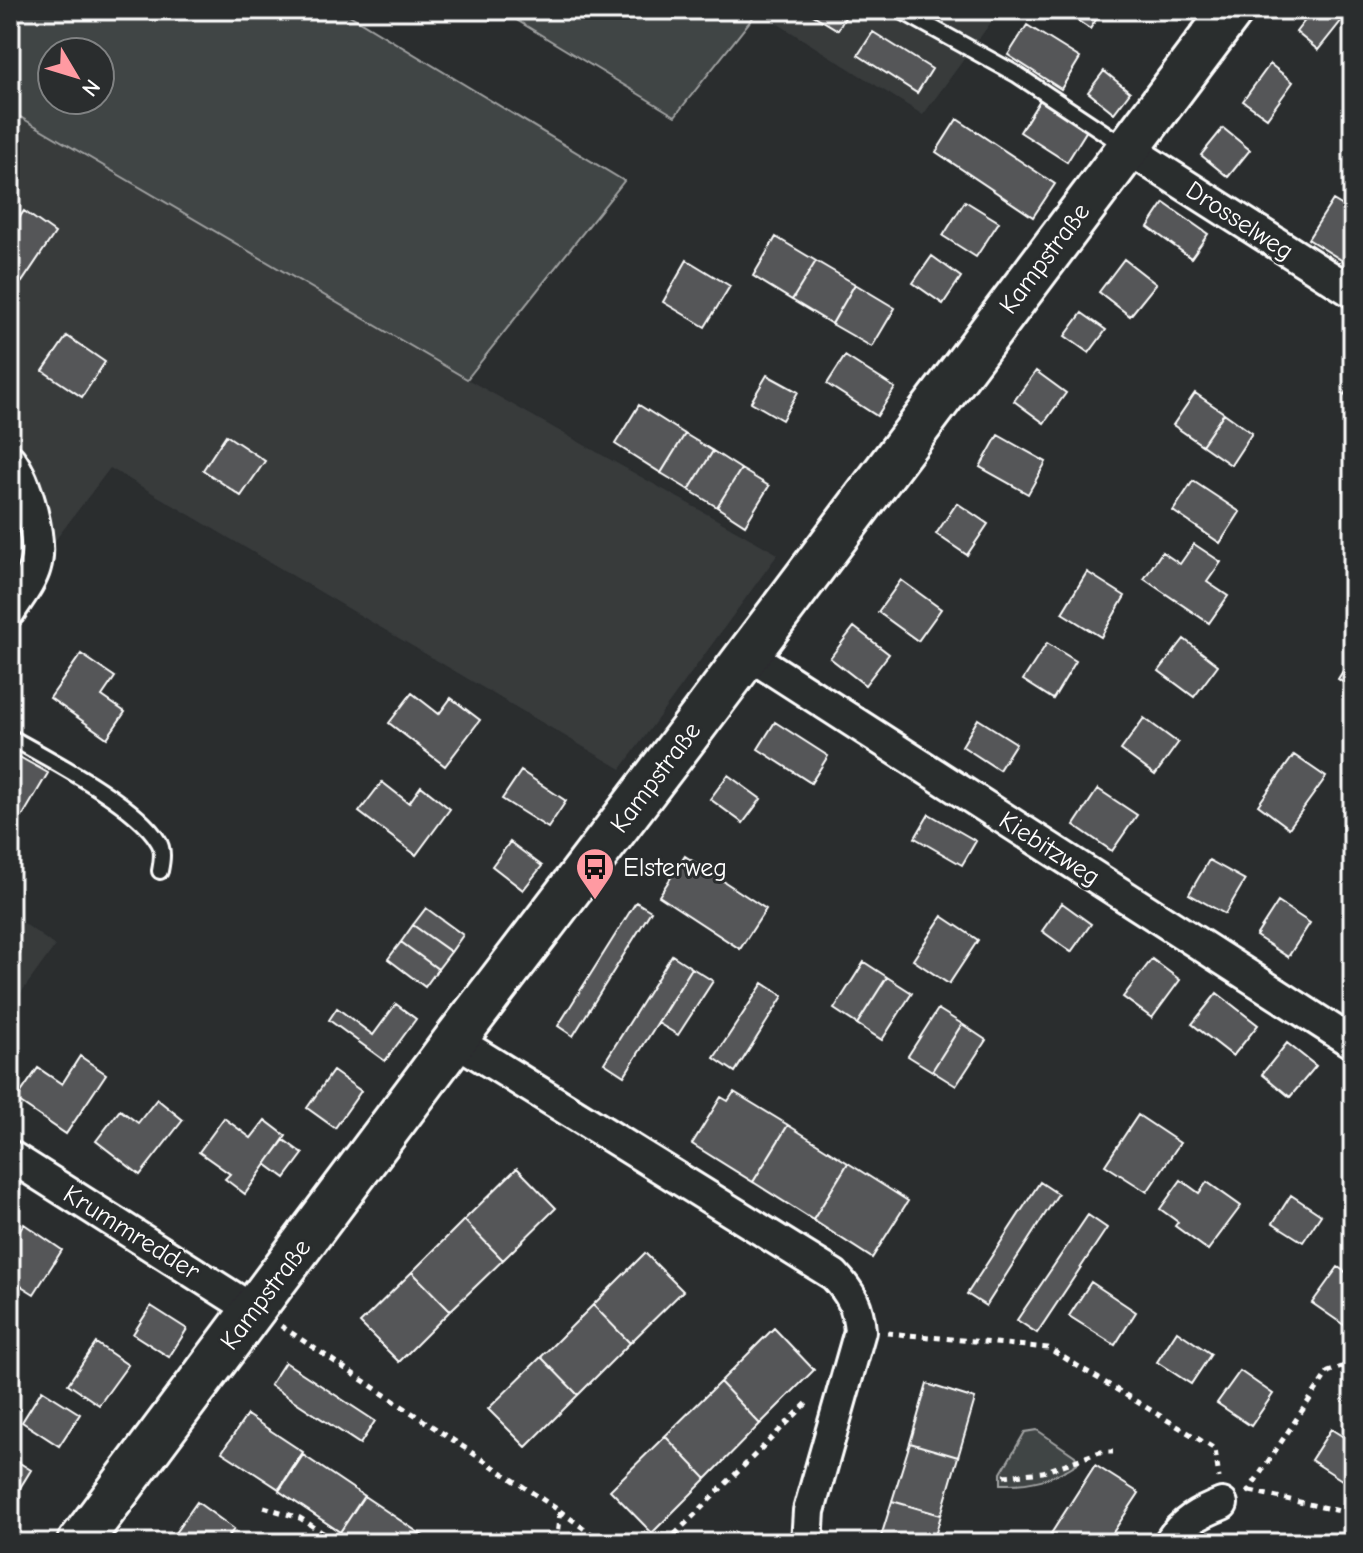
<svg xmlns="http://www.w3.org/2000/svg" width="1363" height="1553" font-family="'Comic Neue',sans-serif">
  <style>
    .built { fill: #373a3b }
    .green { fill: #414445; stroke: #a0a2a2; stroke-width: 2; fill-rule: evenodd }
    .building { fill: #555758; stroke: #fff; stroke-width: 2 }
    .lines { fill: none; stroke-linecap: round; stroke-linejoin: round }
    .lane-casing { stroke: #fff; stroke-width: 20 }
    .street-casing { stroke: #fff; stroke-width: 36 }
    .secondary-casing { stroke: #fff; stroke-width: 48 }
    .path { stroke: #fff; stroke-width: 5; stroke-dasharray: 6 6; stroke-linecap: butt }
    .lane { stroke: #2a2d2e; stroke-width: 14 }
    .street { stroke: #2a2d2e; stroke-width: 30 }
    .secondary { stroke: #2a2d2e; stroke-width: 42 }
    .labels { text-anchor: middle; stroke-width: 6; stroke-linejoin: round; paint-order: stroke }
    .street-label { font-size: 26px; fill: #fff; stroke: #2a2d2e }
    .poi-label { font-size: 26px; fill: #fff; stroke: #2a2d2e; text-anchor: start }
  </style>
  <rect width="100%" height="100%" fill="#2a2d2e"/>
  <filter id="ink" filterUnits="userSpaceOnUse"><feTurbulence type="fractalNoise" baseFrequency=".0125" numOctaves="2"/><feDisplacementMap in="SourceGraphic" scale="16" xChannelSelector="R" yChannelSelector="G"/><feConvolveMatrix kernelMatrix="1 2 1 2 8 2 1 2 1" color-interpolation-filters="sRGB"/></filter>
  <g filter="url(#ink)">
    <!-- built -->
    <path class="built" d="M756,10H1000L923,115Z
      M10,111L467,379L778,554L621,769L110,468L35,567L10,611Z
      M10,913L55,946L10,1008Z"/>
    <!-- green -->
    <path class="green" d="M10,10H341L624,181L467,379L10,111ZM52,52H100V100H52Z
      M500,10H756L758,11L675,116Z
      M1037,1430L1075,1456L1078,1463C1053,1479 1031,1485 1001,1484V1473L1025,1432Z"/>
    <!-- building -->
    <path class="building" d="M805,10H849L838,30Z
      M1062,10H1102L1090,29Z
      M1175,10H1191L1186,18Z
      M1313,10H1329L1342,20L1318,50L1296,32Z
      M1027,25L1080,58L1061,89L1008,55Z
      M873,32L932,69L917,93L858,55Z
      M1270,64L1293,82L1267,118L1243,101Z
      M1104,71L1130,92L1114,113L1088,92Z
      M1040,100L1087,130L1067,162L1020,132Z
      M957,119L1055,184L1033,217L936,152Z
      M1223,128L1250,150L1228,177L1201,155Z
      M1333,200L1353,212V245L1343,261L1308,239Z
      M965,201L999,222L976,257L943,236Z
      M1164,203L1208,234L1191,258L1148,227Z
      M24,211L55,233L22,282L10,274V231Z
      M776,237L816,261L792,300L753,276Z
      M932,256L961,277L943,304L913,283Z
      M1124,259L1156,284L1130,316L1099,292Z
      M687,260L730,286L705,327L663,302Z
      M816,261L855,284L832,324L792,300Z
      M855,284L895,308L872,347L832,324Z
      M1082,313L1106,330L1089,353L1065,336Z
      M67,336L105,362L82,397L43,371Z
      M845,356L895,388L877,416L827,384Z
      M1036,371L1066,393L1044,423L1014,401Z
      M767,375L798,392L782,420L751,402Z
      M1353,382V401L1344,395Z
      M1195,393L1224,413L1202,445L1173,425Z
      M639,405L685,434L661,473L615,444Z
      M1224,413L1252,433L1231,465L1202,445Z
      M685,434L713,451L689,490L661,473Z
      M226,435L265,461L241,496L203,470Z
      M998,435L1046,462L1028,494L980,467Z
      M713,451L741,469L717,507L689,490Z
      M741,469L769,486L745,525L717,507Z
      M1193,481L1240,512L1220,543L1173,511Z
      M957,503L988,524L967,555L936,534Z
      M1194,544L1221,562L1207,582L1228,596L1209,623L1144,579L1162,552L1180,564Z
      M1087,572L1125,596L1101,637L1062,613Z
      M901,580L941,609L918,641L878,612Z
      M854,627L889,654L865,685L830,658Z
      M1184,639L1218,665L1194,697L1159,671Z
      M1047,643L1076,661L1053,699L1023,680Z
      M81,654L115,677L102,696L125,712L107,738L50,698Z
      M1353,655V689L1338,679Z
      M412,693L439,714L451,698L480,720L445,766L389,723Z
      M1144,718L1178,743L1155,775L1121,750Z
      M978,719L1016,743L999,770L962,746Z
      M775,722L828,756L811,783L758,749Z
      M16,755L48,773L22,817L10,810V765Z
      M1294,755L1326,777L1289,828L1258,805Z
      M521,771L566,801L548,828L502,799Z
      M728,775L761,799L743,823L710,799Z
      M382,782L409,803L421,786L450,809L416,855L359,812Z
      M1098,789L1137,815L1112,851L1074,825Z
      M929,814L976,841L962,865L915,838Z
      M510,842L542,866L523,890L492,866Z
      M685,856L766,909L740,949L659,896Z
      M1209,860L1245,880L1225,914L1189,894Z
      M636,902L651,911L573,1036L558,1026Z
      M1278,902L1310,923L1288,957L1256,936Z
      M1062,903L1091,924L1071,952L1042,931Z
      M426,908L463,935L451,952L413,925Z
      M942,916L978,940L949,984L913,960Z
      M413,925L451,952L438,969L401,942Z
      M401,942L438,969L425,987L388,959Z
      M10,946L20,953L10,967Z
      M672,955L692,968L624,1076L604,1063Z
      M1152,959L1180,980L1152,1018L1123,997Z
      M864,962L887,977L857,1024L834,1009Z
      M692,968L713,981L678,1035L658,1023Z
      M887,977L912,993L882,1040L857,1024Z
      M763,983L783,996L735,1072L714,1058Z
      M1217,993L1258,1025L1233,1056L1192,1024Z
      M396,1004L416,1019L385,1061L329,1020L337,1008L373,1035Z
      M938,1009L962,1024L932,1071L908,1056Z
      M962,1024L986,1040L956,1086L932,1071Z
      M1287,1043L1316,1066L1290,1097L1262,1074Z
      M80,1056L106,1074L66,1134L16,1100L38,1068L62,1084Z
      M333,1071L361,1091L335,1128L307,1108Z
      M734,1092L788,1125L753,1182L692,1144L721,1097L728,1101Z
      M157,1099L183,1120L140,1175L96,1141L120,1110L138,1123Z
      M1138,1115L1180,1143L1147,1192L1105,1165Z
      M224,1118L251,1138L265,1120L286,1136L245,1194L225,1179L230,1174L199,1152Z
      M788,1125L848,1163L813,1220L753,1182Z
      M284,1140L303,1154L285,1178L266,1164Z
      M848,1163L908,1201L872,1258L813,1220Z
      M517,1168L556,1208L503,1260L464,1220Z
      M1181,1180L1199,1193L1207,1182L1241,1206L1208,1250L1175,1226L1178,1222L1160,1209Z
      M1040,1182L1058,1194L986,1306L967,1294Z
      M1291,1195L1321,1215L1303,1242L1273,1223Z
      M1088,1215L1107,1228L1037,1333L1017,1320Z
      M464,1220L503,1260L450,1311L412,1272Z
      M24,1224L62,1250L34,1294L10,1279V1246Z
      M645,1253L683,1291L630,1343L593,1305Z
      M1338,1267L1353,1277L1351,1330L1312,1303Z
      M412,1272L450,1311L399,1362L360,1323Z
      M1091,1282L1136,1312L1115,1345L1069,1316Z
      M593,1305L630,1343L578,1395L541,1357Z
      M151,1306L187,1329L169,1357L133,1334Z
      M774,1328L814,1370L760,1424L720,1382Z
      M1177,1331L1211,1354L1191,1384L1157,1362Z
      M96,1343L128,1365L99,1405L68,1384Z
      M541,1357L578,1395L526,1447L488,1409Z
      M285,1362L375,1421L360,1444L270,1385Z
      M1240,1371L1273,1394L1251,1426L1217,1403Z
      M720,1382L760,1424L706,1479L665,1436Z
      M927,1384L975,1399L958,1457L910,1443Z
      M42,1390L80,1414L59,1446L22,1422Z
      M247,1415L303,1452L279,1489L222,1452Z
      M1331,1429L1353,1443V1477L1348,1484L1311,1460Z
      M665,1436L706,1479L652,1533L610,1490Z
      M910,1443L958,1457L941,1515L892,1501Z
      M303,1455L364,1496L340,1532L279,1491Z
      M10,1457L31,1470L10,1504Z
      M1095,1465L1139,1493L1106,1543H1045Z
      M364,1496L425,1537L421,1543H356L340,1532Z
      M892,1501L941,1515L933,1543H879Z
      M197,1502L234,1529L224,1543H190L175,1533Z"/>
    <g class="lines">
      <!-- lane casing -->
      <g class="lane-casing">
        <path id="lane" d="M900,10L1016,74L1126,147
          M10,737C49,759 136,804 158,841C164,849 162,861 160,871"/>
      </g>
      <!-- street casing -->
      <g class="street-casing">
        <path id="street" d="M1127,148L1353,292
          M10,460C27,482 43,541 35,567C31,582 18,598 10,611
          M748,654L1353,1043
          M455,1040L834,1275C851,1293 858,1306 860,1331L809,1511L807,1543
          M10,1156L253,1310
          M1169,1543C1182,1522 1199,1513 1222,1504"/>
      </g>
      <!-- secondary casing -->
      <g class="secondary-casing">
        <path id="secondary" d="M79,1543L455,1040L686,737L1232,10"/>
      </g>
      <!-- path -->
      <path class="path" d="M281,1326L560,1511L556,1543
        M887,1333L1048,1348L1215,1449L1219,1478
        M1004,1476L1043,1472L1100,1452H1113
        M1250,1491L1353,1514
        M1247,1493L1328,1372L1353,1363
        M264,1507L300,1518L338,1543
        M560,1511L604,1543
        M666,1543L810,1400"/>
      <!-- lane -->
      <use href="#lane" class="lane"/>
      <!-- street -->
      <use href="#street" class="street"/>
      <!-- secondary -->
      <use href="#secondary" class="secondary"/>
    </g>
  </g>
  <!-- icons -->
  <defs>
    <g id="bus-pin" transform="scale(2)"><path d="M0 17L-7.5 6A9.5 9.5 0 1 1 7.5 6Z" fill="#ff9aa2" stroke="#2a2d2e"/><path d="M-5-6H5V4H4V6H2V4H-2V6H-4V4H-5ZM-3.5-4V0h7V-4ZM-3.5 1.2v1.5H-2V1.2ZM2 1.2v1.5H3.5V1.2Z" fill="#111"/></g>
  </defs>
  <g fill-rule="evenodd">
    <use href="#bus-pin" x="595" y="867"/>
  </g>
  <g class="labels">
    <!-- street labels -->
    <g class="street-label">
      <text transform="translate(1240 220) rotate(33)" y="9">Drosselweg</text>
      <text transform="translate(1044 258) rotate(-53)" y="9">Kampstraße</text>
      <text transform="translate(655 777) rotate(-53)" y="9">Kampstraße</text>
      <text transform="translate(1050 848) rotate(33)" y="9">Kiebitzweg</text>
      <text transform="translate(132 1232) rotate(32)" y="9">Krummredder</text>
      <text transform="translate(265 1294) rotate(-53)" y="9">Kampstraße</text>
    </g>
    <!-- poi labels -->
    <g class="poi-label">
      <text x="623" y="876">Elsterweg</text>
    </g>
  </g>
  <!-- margin -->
  <rect width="1363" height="1553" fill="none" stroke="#2a2d2e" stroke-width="40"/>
  <rect x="20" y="20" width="1323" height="1513" fill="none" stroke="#fff" stroke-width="3" filter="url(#ink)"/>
  <!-- north arrow -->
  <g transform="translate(76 76) rotate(128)"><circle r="38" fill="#2a2d2e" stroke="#7f8182" stroke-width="2"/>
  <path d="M0-6L14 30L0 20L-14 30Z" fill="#ff9aa2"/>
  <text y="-12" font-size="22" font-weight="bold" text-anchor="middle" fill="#ffffff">N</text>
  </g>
</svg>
